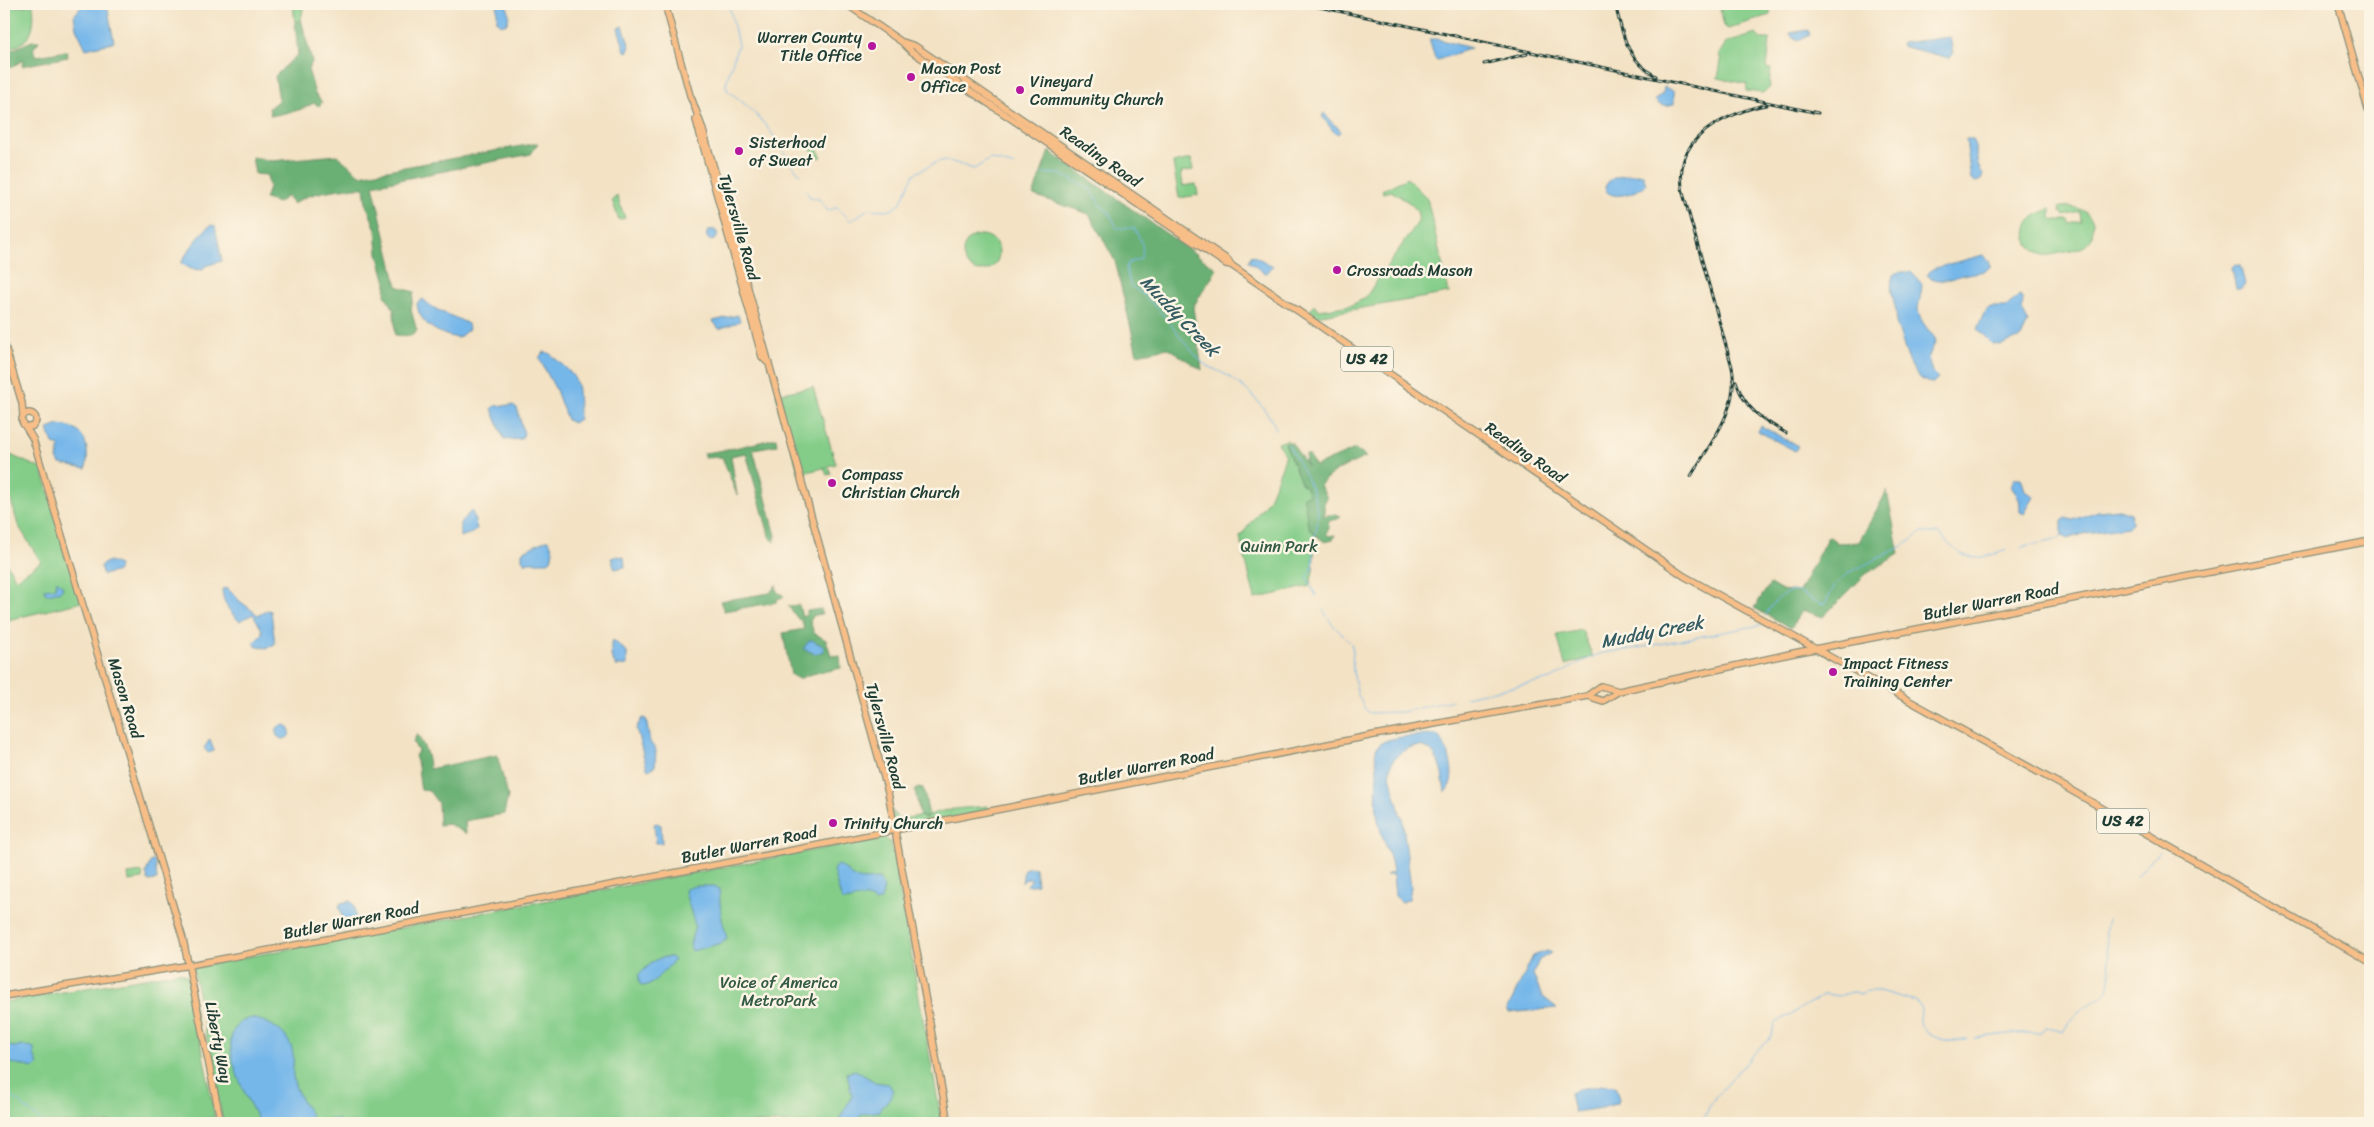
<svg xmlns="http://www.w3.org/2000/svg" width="2374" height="1127" font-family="Sriracha,sans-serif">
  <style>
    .green { fill: #84cd89; stroke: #52855e }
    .forest { fill: #6bb075; stroke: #457654 }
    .water { fill: #76b7ea; stroke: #4a7a8f }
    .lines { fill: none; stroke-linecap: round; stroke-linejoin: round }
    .stream { stroke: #76b7ea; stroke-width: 1 }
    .major-casing { stroke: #89907c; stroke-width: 8 }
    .major { stroke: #f7be88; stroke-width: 5.5 }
    .rail-casing { stroke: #1f3d34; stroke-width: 3 }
    .rail { stroke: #fcf5e5; stroke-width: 1; stroke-dasharray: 4; stroke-linecap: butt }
    .poi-dot { fill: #b5179e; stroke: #fcf5e5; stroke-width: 2 }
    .labels { text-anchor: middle; stroke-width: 5; stroke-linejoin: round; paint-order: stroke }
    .shield { fill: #fcf5e5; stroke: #617469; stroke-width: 1 }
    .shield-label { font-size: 15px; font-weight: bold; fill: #1f3d34 }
    .poi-label { font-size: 16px; fill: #1f3d34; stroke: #fcf5e5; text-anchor: start }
    .street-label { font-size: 16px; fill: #1f3d34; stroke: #fcf5e5 }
    .park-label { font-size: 16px; fill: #335a45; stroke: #fcf5e5 }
    .water-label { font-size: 18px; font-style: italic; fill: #355c62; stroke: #fcf5e5 }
  </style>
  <rect width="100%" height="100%" fill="#fcf5e5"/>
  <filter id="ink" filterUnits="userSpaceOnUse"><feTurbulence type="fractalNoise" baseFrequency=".02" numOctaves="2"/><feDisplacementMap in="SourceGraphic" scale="10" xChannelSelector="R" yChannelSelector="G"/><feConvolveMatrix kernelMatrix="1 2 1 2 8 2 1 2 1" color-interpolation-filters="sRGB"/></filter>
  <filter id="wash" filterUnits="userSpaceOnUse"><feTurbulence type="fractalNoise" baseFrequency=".0096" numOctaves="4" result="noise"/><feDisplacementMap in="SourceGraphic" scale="20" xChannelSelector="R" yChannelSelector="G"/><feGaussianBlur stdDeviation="1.12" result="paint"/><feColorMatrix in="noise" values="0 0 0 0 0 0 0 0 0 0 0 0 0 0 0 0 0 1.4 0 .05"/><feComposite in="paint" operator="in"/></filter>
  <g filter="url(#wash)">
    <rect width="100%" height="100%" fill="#f3e2c4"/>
    <!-- green -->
    <path class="green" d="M293,4H304L301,19L295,23Z
      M1719,4H1771L1770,15L1728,29L1724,26Z
      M33,5C36,27 31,47 4,48V8Z
      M1756,34L1761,39H1770L1767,69H1771L1769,84L1771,87L1762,93L1746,91L1747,84L1718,78L1721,61L1719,54L1726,43Z
      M811,139L822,157L819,158L805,142Z
      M1191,159L1193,170L1181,172L1183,186L1196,184L1198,195L1179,198L1173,163Z
      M1407,178L1427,198L1449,293L1316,316L1310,311L1314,305L1320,310L1352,305L1365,298L1418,222C1421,206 1404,200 1391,191L1383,193L1382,190Z
      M617,196L625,218L619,220L612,200Z
      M2060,207C2075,206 2085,208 2093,221L2092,238C2086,248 2077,250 2066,252C2059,253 2050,256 2043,255C2028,251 2021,232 2031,220C2036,214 2044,211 2051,209V217L2054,220H2069L2070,224L2081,221L2080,212L2064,216L2059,209Z
      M963 253a18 18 0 1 1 36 0a18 18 0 1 1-36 0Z
      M813,387L836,464L828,466L831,474L827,475L824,468L827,467L799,474L776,394Z
      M1287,440L1307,472L1316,525L1313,571L1310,586L1255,599L1240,537L1269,499L1284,461L1285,456L1278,443Z
      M4,452L42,469L82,602L4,621V559L16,579L41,562L18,525L10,497L4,493Z
      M1582,630L1593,657L1565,665L1557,635Z
      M988,806L989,811L895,829L891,809L898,819L920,816L925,818C937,808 971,808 988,806Z
      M884,837L891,843L941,1118L919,1123H223L193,967Z
      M142,872L143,879L129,881L128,874Z
      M180,972L188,976L215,1117L185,1123H4V1002Z"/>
    <!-- forest -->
    <path class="forest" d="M301,19L312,62L308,69L315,94L322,102L319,106L314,103L299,110L271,116L269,108L279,100L275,76L298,54L295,23Z
      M32,41H39L33,49L37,56L67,51L68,57L22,66L23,60L10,68L5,57L7,52Z
      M538,143L531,154L373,185L397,286L414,292L411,310L417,331L411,336L395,335L394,309L385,295L386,283L378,253L376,230L366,203L364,188C347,187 306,192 294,204L287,196L278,203L265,199L269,188L267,175L255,174L252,157L272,161L337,155L360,175Z
      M1049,151L1217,269L1193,307L1202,370L1168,348L1137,354L1115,261L1089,214L1033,195Z
      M776,438L777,445L753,449L776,536L774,542L770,538L746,453L731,456L737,495L722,457L704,458V453C729,450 752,444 776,438Z
      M1291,442L1307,466L1305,456L1307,454L1316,466L1355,449L1366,457C1349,465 1331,471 1320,485L1327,498L1324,503V516L1335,514L1341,516L1338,519L1328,521L1329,529L1326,533L1329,536L1335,535L1333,540L1325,542C1300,525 1310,520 1303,496L1309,495L1305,486L1302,485L1285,444Z
      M1887,491L1899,554L1866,574L1823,617L1802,610L1791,628L1754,608L1770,584L1780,590L1799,592L1828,536L1838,543L1859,542Z
      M776,585L777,592L783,595V598L777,599V602L724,611L720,601L770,593Z
      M799,605L802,617L806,615L807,611L821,609L822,614L814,615L810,621L814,633L826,640L831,655L840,656L841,668C826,672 812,672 799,679L791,675L783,633L804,629L802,621L798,619L788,606Z
      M417,734C424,745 429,756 429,769L497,755L508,796L504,814L465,821L466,834L449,824L439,825L438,803L429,791L421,790C418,778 420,768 415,756L418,751L413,742Z
      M919,787L923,788L929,815L925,818L920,816L915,790Z"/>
    <!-- water -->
    <path class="water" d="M83,4H107L114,42L86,49L76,28L74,16Z
      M497,4H506C509,11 510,15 507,23L501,25L497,21Z
      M623,26L630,47L627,52L625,51L618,28Z
      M1808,30L1810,35L1799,40L1792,37L1790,33Z
      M1950,37L1953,54L1950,58L1901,46L1902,43Z
      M1429,39H1437L1471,48L1438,60L1435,59Z
      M1664,87L1674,91V104C1666,106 1660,107 1655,100L1663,93Z
      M1324,113L1333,124L1339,128L1340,132L1338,134L1333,131L1322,116Z
      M1966,139H1972C1978,151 1975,165 1983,175L1981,180L1976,182L1971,180Z
      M1636,174L1643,175L1646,184C1638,192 1615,201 1606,191L1605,187C1610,175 1624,176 1636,174Z
      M211,225L215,226L222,261L205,266L203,270L191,269L181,263L189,250L203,232Z
      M706.5 235a5.5 5.5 0 1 1 11 0a5.5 5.5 0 1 1-11 0Z
      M1252,255L1273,266L1266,274L1248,261Z
      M1983,255L1989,260L1990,267C1981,274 1975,272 1964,275C1950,278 1940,285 1927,275L1932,269Z
      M2235,264L2240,265L2245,284L2240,289H2236L2232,267Z
      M1899,272H1911L1922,284C1922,293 1919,300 1918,308C1918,321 1930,330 1936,340L1928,358L1932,372L1938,378L1933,383C1909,383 1904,340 1896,323C1899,306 1887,293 1893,275Z
      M2020,295L2023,299L2022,310L2028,322L2021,337L2001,345L1992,344L1977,329L1986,309L1991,307H2006Z
      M423,299C438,314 451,314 468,324L469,329L458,338C440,335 418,324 417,303Z
      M738,315L740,321L738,322L719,329L713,321Z
      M544,352L549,353C581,381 578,377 579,419L573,423L567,420L556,390L540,360V356Z
      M513,405L517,408L524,434L521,439L510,440L504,439L492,409L495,406Z
      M59,425C85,427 90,445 86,469L60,464L57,459L60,446L53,444L48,429Z
      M1761,426L1798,446L1795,451L1758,431Z
      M2015,478H2021L2025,490L2034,497L2024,514L2020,512C2020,508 2020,503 2019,499C2015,489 2007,489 2015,478Z
      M2119,509L2131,513L2132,524L2128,527L2087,533L2067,539L2062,535V521L2066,518L2073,520L2098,511Z
      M472,510L477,529L472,533L460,537V523Z
      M546,540H549L553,550L551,560L548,562H528L525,564L522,558V552Z
      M618,556L624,557L625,567L615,569L611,558Z
      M109,561L119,565L118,571L103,575L100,566Z
      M57,580L63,587L61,591L47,594L45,593L44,589L55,588Z
      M227,588L241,602L258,615L268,610L271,611L275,644L266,648L255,646L254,642L262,635V630L253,614L240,621C230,614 222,601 222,589Z
      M613,640L627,652V665L616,666L611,656V642Z
      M812,640L823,646L824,651L816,654L803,649L809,641Z
      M642,718L646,719L650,742L656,750L655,766L649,770L647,769L636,728Z
      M276 732a7 7 0 1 1 14 0a7 7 0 1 1-14 0Z
      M1431,735L1438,736C1449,748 1459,779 1445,792C1443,780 1441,761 1432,752C1418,737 1388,754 1390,773C1391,784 1398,802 1400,814L1402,816L1411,887L1409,899L1402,902L1395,896L1393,875H1386L1393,872C1391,853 1381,838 1378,820C1375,804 1377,787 1377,770C1377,762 1372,751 1379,745C1387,736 1420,736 1431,735Z
      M210,739L214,751L208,753L204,748Z
      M657,823L661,825L662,843H656L654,824Z
      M151,861H155L157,880L148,881L146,872Z
      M837,865C845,867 847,873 854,877C863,882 870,879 879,879L884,888L881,900L875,902C863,893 854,901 842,901L833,870Z
      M1031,867L1035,868L1037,884L1026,886L1032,879L1027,878L1022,883L1024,869Z
      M695,886H715L719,889L721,915L727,939L722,943L692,951L690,945L695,925L685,892L686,889Z
      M350,901L354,905L356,919L344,924L339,906L341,903Z
      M1547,951L1551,953L1539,960L1533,974L1542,996L1557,1008L1509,1013L1507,1010L1533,956Z
      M671,957L674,960L672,963L651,984L643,986L639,983V974C651,965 655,956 671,957Z
      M251,1018C268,1021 287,1031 292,1049C295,1058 292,1067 293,1076C295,1092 306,1108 315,1121L338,1119L340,1123H259C249,1100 206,1028 251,1018Z
      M7,1045C16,1050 26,1043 34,1048V1055L38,1065L34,1068L11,1063L5,1052Z
      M855,1070L875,1082L889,1084L893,1091L892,1095L879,1111C870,1114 859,1110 857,1123H837L852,1096L847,1073Z
      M1603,1085L1615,1086L1619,1099L1618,1103L1602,1108L1574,1112L1570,1093L1579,1089Z"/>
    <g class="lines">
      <!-- stream -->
      <path class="stream" d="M729,4L738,45L726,83L727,90C745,103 763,120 775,138C784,151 789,163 800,174
        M1042,173L1060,174L1091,189L1100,205L1109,212L1117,228H1134C1140,239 1146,247 1140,259L1128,263L1126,269L1131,286C1161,304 1177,338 1202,362C1209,368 1218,370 1226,375C1249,389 1265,406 1277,430
        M806,191L810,197L819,199L828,211L837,207L851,221L868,209L891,210L900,204L914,174L937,162L946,160L974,169L990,159L1015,166
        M1288,444C1301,468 1318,493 1318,520C1317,529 1313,538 1313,547C1313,560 1316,566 1307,577L1316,596
        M2021,548C2033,541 2052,546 2062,535
        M1323,610L1333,625L1351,643L1353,651L1352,667L1358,695L1365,709L1369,713L1402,712L1453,700
        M1765,616C1773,603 1786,584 1803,594C1811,598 1816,603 1825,604L1835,585L1848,573L1905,545L1920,533H1938C1965,561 1969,563 2007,550
        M1465,697L1551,679L1583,661L1602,653L1627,650L1761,625
        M2136,877L2159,852
        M1975,1038L2016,1033H2041L2046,1027L2063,1032C2069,1022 2074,1014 2085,1007C2091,1002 2103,999 2107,991C2117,972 2100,938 2108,920
        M4,1089L43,1123
        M1702,1123L1709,1107L1718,1095L1758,1049L1772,1037L1774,1024L1825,994L1839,996L1851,992L1861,995L1866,991H1879L1915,1001L1921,1009C1921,1014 1919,1020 1921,1025C1929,1040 1954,1044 1968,1039"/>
    </g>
  </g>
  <g filter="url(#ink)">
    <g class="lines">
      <!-- major casing -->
      <g class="major-casing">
        <path id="major" d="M665,4L691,99
          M846,4L902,42L911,51L1226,264L1231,265L1684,576L2067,788L2370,962
          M2338,4L2370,116
          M903,42L915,46L1228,260L1231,265
          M691,97L702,127L726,209L888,792L948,1123
          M696,120L762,357L767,362
          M4,343L22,403L23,416
          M22 420a7 7 0 1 1 14 0a7 7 0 1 1-14 0Z
          M25,426L33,439L183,939L221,1123
          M1587,696L1603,701L1619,691
          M4,996L190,965L799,849L1374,735L1572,699L1587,696L1601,686L1619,691L1794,653L2370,541"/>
      </g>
      <!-- major -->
      <use href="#major" class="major"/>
      <!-- rail casing -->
      <g class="rail-casing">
        <path id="rail" d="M1305,4L1818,113
          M1616,8C1623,37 1628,61 1656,76
          M1484,64L1527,54
          M1736,381C1744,409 1763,420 1786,433
          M1691,476C1711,442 1740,408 1732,367L1683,193C1675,153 1696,132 1731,116C1743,111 1754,106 1767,105"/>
      </g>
      <!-- rail -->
      <use href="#rail" class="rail"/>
    </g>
  </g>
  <!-- markers -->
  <g class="poi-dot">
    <circle cx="872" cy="46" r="5"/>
    <circle cx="911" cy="77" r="5"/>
    <circle cx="1020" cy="90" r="5"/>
    <circle cx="739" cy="151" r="5"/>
    <circle cx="1337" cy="270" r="5"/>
    <circle cx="832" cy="483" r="5"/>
    <circle cx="1833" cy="672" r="5"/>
    <circle cx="833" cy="823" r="5"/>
  </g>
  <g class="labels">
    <!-- shield labels -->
    <g class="shield">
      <rect x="1341" y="346.5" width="52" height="25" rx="4"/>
      <rect x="2097" y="808.5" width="52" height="25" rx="4"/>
    </g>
    <g class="shield-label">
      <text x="1367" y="364">US 42</text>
      <text x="2123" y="826">US 42</text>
    </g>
    <!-- poi labels -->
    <g class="poi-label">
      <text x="862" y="43" text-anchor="end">Warren County<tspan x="862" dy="18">Title Office</tspan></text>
      <text x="921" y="74">Mason Post<tspan x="921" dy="18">Office</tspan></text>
      <text x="1030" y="87">Vineyard<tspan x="1030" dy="18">Community Church</tspan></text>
      <text x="749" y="148">Sisterhood<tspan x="749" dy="18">of Sweat</tspan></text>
      <text x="1347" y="276">Crossroads Mason</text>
      <text x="842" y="480">Compass<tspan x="842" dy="18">Christian Church</tspan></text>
      <text x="1843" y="669">Impact Fitness<tspan x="1843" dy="18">Training Center</tspan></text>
      <text x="843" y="829">Trinity Church</text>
    </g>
    <!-- street labels -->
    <g class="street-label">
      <text transform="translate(1101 156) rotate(35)" y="6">Reading Road</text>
      <text transform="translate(740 227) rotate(74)" y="6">Tylersville Road</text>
      <text transform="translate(1526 452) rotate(35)" y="6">Reading Road</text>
      <text transform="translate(1991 601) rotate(-11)" y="6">Butler Warren Road</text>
      <text transform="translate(126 698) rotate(73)" y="6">Mason Road</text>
      <text transform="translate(886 736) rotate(75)" y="6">Tylersville Road</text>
      <text transform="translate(1146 766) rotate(-11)" y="6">Butler Warren Road</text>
      <text transform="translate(749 844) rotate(-11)" y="6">Butler Warren Road</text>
      <text transform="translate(351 920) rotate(-11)" y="6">Butler Warren Road</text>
      <text transform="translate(219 1042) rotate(79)" y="6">Liberty Way</text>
    </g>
    <!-- park labels -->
    <g class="park-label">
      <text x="1279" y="552">Quinn Park</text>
      <text x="779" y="988">Voice of America<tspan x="779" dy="18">MetroPark</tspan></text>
    </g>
    <!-- water labels -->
    <g class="water-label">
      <text transform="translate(1180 316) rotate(46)" y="6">Muddy Creek</text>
      <text transform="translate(1652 632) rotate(-11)" y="6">Muddy Creek</text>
    </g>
  </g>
  <!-- margin -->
  <rect width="2374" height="1127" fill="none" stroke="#fcf5e5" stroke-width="20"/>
</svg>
